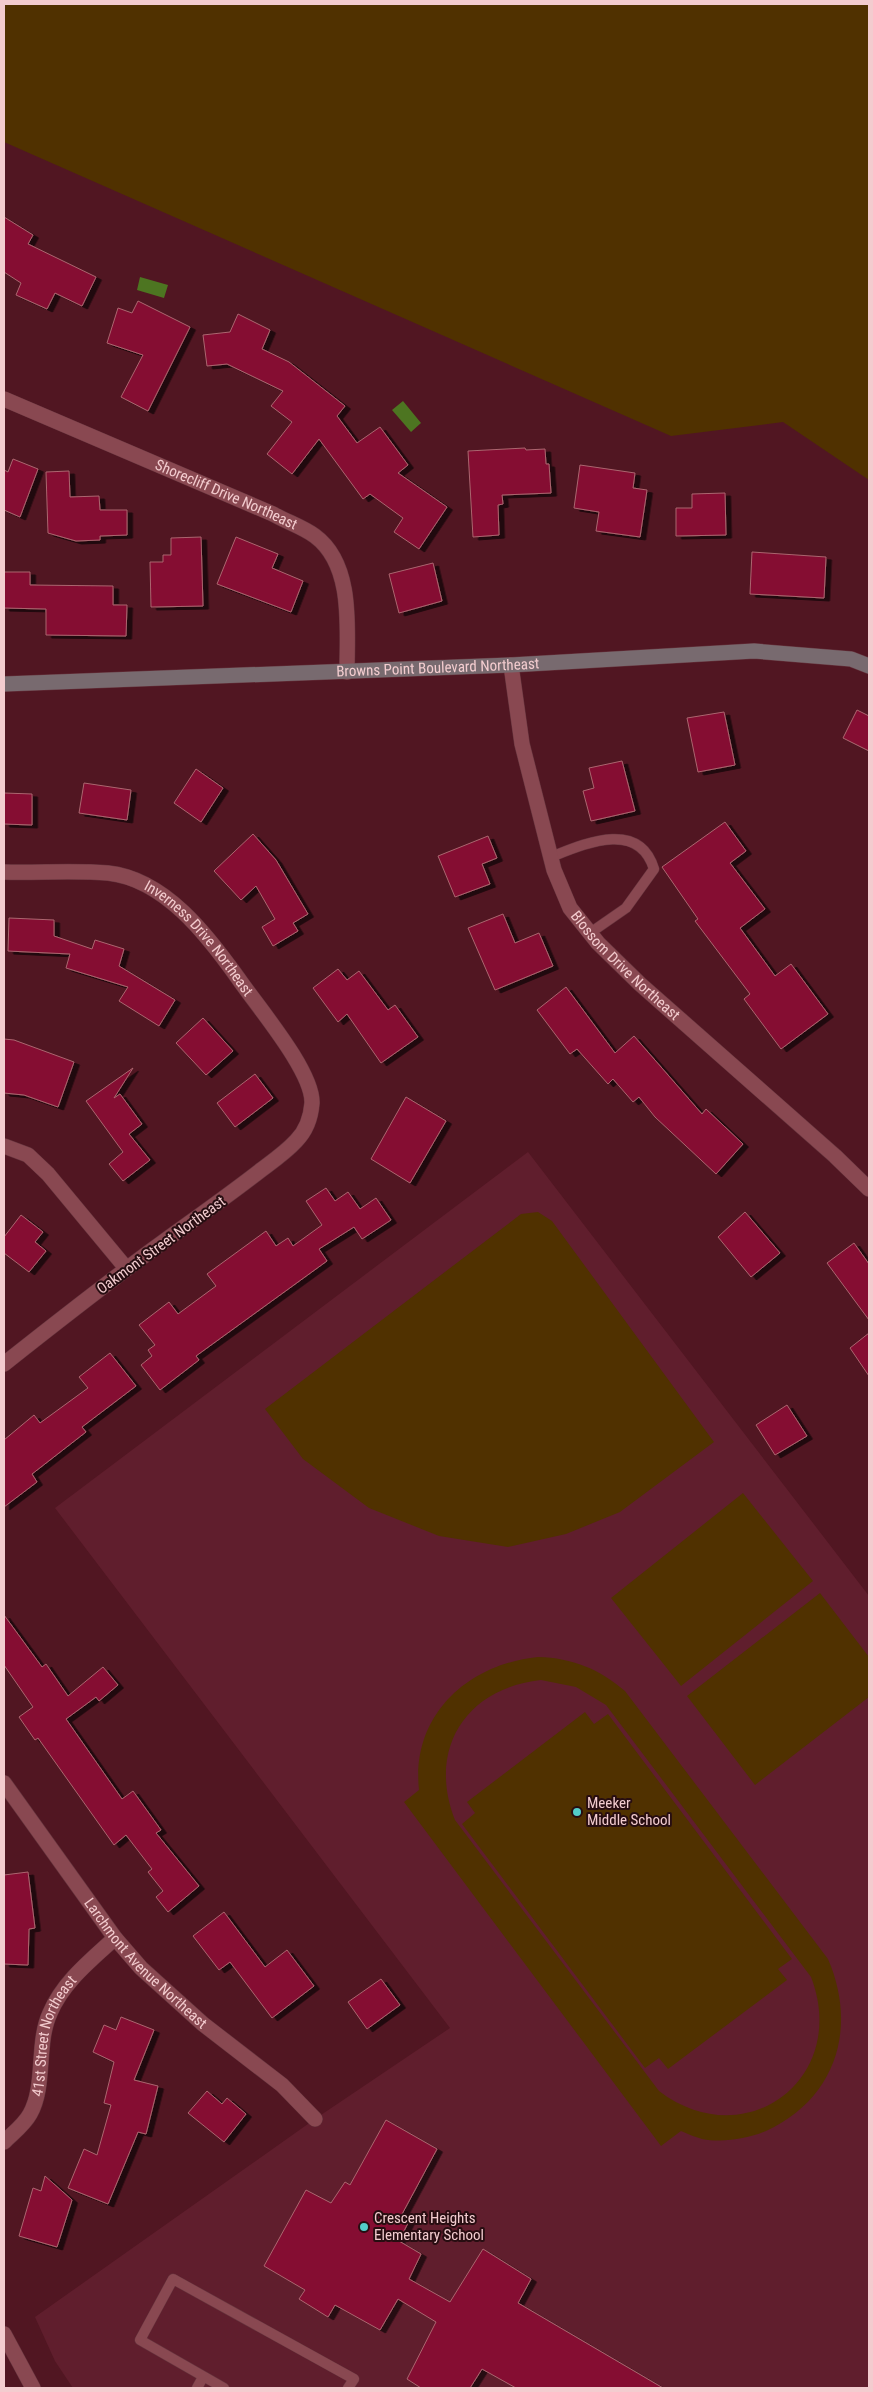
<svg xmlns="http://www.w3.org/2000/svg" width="873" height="2392" font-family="'Roboto Condensed',sans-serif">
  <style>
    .built { fill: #601e2d }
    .green { fill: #503100; fill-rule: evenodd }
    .water { fill: #4d7521 }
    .building { fill: #850b32; stroke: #ab666f; filter: url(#shadow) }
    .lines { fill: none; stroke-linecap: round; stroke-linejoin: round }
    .lane-casing { stroke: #66353e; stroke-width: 11 }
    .street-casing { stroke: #66353e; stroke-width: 16 }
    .secondary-casing { stroke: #66353e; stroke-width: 16 }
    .lane { stroke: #894851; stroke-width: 10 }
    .street { stroke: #894851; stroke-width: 15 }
    .secondary { stroke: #786a6f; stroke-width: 15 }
    .poi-dot { fill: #53cdc9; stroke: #270d11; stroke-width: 2 }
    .labels { text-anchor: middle; stroke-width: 4; stroke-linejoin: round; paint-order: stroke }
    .street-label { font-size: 15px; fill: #f3cccf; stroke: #270d11 }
    .poi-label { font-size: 15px; fill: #f3cccf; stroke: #270d11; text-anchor: start }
  </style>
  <defs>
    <filter id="shadow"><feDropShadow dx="5.5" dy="3" stdDeviation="0" flood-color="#0009"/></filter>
  </defs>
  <rect width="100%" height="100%" fill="#511622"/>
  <!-- built -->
  <path class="built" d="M528,1152L869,1596V2388H73L55,2361L35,2317L315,2119L450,2028L55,1508Z"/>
  <!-- green -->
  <path class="green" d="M4,4H869V480L783,422L671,436L4,142Z
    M538,1212L552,1221L714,1442L620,1512L566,1534L508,1547L439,1536L369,1508L303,1459L265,1409L521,1214Z
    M743,1493L813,1581L681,1686L611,1598Z
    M820,1593L869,1657V1697L755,1785L687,1696Z
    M538,1657C573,1658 599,1669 625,1691L828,1959C858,2028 836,2099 766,2131C748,2139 722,2143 702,2139C695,2137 688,2134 681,2131L661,2146L404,1802L419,1790C411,1715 468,1664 538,1657ZM541,1680L576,1687L606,1705L811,1977C850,2078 746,2157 659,2091L455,1820C427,1749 466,1688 541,1680Z
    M585,1712L594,1724L608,1714L792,1959L778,1969L787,1980L668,2069L659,2058L645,2068L462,1824L475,1813L467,1802Z"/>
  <!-- water -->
  <path class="water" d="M140,277L168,285L164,298L137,290Z
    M403,401L421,423L411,432L392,410Z"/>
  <!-- building -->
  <path class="building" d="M4,217L33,235L28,244L96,277L82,306L55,293L47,309L16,295L21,283L4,272Z
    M138,301L190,327L148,411L121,397L143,355L107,343L118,308L132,313Z
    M238,314L270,330L262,349L289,362L345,406L337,416L357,443L380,427L408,465L398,473L447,507L419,549L394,532L403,518L370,494L363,499L319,439L292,474L267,454L292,422L271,406L283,391L227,364L207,366L203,335L230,332Z
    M525,448L526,450L545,449L546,464H549L551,493L502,495L503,504L498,505L499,535L473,537L468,451Z
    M13,459L38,469L20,517L4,510V470L8,472Z
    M580,465L635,473L633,488L647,490L640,537L596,531L599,512L574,508Z
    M69,471L70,497L99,496L100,510H127V535L100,536V540L76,541L48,533L46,472Z
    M725,493L726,535L676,536V508H692V494Z
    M201,537L203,606L151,607L150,562H163V555H171V538Z
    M236,537L278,554L272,568L303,581L291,612L217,584Z
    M752,552L826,557L824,598L750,594Z
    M433,563L442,601L399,613L389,574Z
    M4,572H30V585L113,586V605H127L126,636L46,635V609L4,608Z
    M857,710L869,716V751L843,738Z
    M724,712L735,765L698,772L687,718Z
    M622,761L635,811L591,821L583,791L594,788L589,768Z
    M196,769L223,788L201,822L174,803Z
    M84,783L131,790L127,820L79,813Z
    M4,793L32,794V825L4,824Z
    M725,822L746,851L730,863L765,909L740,928L775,976L791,964L828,1014L781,1049L744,999L750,994L695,921L698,919L662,867Z
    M253,834L276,860L308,914L293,923L298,931L273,946L262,927L275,919L256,886L241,900L214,871Z
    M488,836L497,858L482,864L490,884L455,897L438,856Z
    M503,914L515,943L539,933L553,966L495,990L468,928Z
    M9,918L54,920V936L92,949L95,940L124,949L119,966L175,1000L159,1026L119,1001L128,987L66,968L70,954L8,951Z
    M338,969L347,980L359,971L388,1010L395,1005L418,1037L381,1063L347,1014L338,1022L313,988Z
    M566,987L615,1053L634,1036L702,1114L706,1109L743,1144L716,1174L655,1117L639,1097L633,1102L613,1079L608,1084L577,1049L570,1054L537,1010Z
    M203,1018L233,1051L206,1075L176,1043Z
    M4,1039L14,1040L74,1062L58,1107L24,1095L4,1093Z
    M133,1068L114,1098L120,1094L142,1124L129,1134L150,1160L123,1181L109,1164L123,1152L86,1101Z
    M255,1074L273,1098L235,1127L217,1103Z
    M406,1097L446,1121L410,1183L371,1159Z
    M326,1188L335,1201L348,1192L360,1209L376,1198L391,1220L362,1239L354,1227L319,1249L327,1261L196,1356L199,1360L160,1390L141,1365L152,1356L148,1350L155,1345L139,1325L169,1302L178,1314L216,1286L207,1274L266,1231L276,1246L288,1238L293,1246L322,1225L306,1201Z
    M745,1212L780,1253L751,1277L718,1237Z
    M21,1215L43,1232L35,1242L46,1251L29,1272L4,1253V1237Z
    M854,1243L869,1264V1320L827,1263Z
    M869,1333V1376L850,1348Z
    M110,1353L136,1386L82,1427L86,1432L32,1474L37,1482L4,1507V1440L34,1415L40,1423L88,1388L79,1377Z
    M787,1405L807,1436L775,1455L756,1425Z
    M4,1615L42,1667L46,1664L68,1696L103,1667L118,1685L99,1701L96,1697L66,1719L122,1799L133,1791L161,1830L156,1833L199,1886L168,1912L156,1897L163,1891L148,1872L152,1869L126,1835L114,1845L38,1738L35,1740L19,1717L33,1707L4,1665Z
    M28,1872L35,1928L29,1929L28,1965L4,1964V1875Z
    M224,1912L265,1967L287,1950L314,1986L272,2018L230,1962L219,1970L193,1936Z
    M381,1979L400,2005L367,2029L348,2002Z
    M121,2017L154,2030L134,2080L158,2086L146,2134L138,2132L108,2204L68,2188L84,2149L97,2155L111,2105L104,2103L114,2062L93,2052L104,2025L116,2030Z
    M207,2091L222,2104L227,2098L246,2114L224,2142L188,2113Z
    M386,2120L437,2149L401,2216L409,2221L399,2241L421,2254L409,2279L450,2302L483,2249L531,2279L518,2303L663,2388H516L482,2369L470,2388H421L407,2379L436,2322L398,2299L380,2330L335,2305L328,2317L299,2299L305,2290L264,2266L306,2190L331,2203L345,2182L350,2185Z
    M45,2176L72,2200L57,2247L19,2236L33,2188L41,2191Z"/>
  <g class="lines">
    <!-- lane casing -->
    <g class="lane-casing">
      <path id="lane" d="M551,857C584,844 639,819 654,869L626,908L590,933
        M197,2388L203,2377
        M224,2388L140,2340L173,2279L354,2379L348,2388"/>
    </g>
    <!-- street casing -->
    <g class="street-casing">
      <g id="street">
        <path id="s1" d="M4,399L273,514C287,522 303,527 315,536C354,565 347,629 347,672"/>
        <path id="s2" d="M511,665L522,744L554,870L570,908L598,943L640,984L835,1156L869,1189"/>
        <path id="s3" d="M4,872C38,873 74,870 108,873C165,879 208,936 238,978C257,1006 313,1071 312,1103C311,1116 306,1131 296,1141C286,1152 273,1161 261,1170C229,1195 196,1218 163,1242C109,1281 57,1322 4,1364"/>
        <path d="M4,1146L28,1155L48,1174L126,1268"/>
        <path id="s4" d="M4,1783L115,1938L141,1968L203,2024L282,2085L315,2119"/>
        <path id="s5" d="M4,2142C13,2133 24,2125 30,2114C46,2086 36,2043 50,2013C63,1982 91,1960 115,1938"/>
        <path d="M4,2334L33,2388"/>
      </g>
    </g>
    <!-- secondary casing -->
    <g class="secondary-casing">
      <g id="secondary">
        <path id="s6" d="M4,684L511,665L754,651L851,659L869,666"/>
      </g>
    </g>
    <!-- lane -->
    <use href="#lane" class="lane"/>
    <!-- street -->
    <use href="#street" class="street"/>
    <!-- secondary -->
    <use href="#secondary" class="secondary"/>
  </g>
  <!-- markers -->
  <g class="poi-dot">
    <circle cx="577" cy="1812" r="5"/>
    <circle cx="364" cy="2227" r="5"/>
  </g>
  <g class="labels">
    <!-- street labels -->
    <g class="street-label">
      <text dy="5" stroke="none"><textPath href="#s1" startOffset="242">Shorecliff Drive Northeast</textPath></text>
      <text dy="5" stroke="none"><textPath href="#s6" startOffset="434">Browns Point Boulevard Northeast</textPath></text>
      <text dy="5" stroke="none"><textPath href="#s3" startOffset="220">Inverness Drive Northeast</textPath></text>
      <text dy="5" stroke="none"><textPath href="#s2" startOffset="331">Blossom Drive Northeast</textPath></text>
      <text transform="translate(161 1245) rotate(-36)" y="5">Oakmont Street Northeast</text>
      <text dy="5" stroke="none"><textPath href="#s4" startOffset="230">Larchmont Avenue Northeast</textPath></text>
      <text dy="5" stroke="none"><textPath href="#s5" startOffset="121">41st Street Northeast</textPath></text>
    </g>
    <!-- poi labels -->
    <g class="poi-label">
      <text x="587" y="1808">Meeker<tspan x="587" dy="17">Middle School</tspan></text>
      <text x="374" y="2223">Crescent Heights<tspan x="374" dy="17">Elementary School</tspan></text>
    </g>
  </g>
  <!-- border -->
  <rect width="873" height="2392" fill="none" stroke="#f3cccf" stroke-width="10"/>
</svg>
